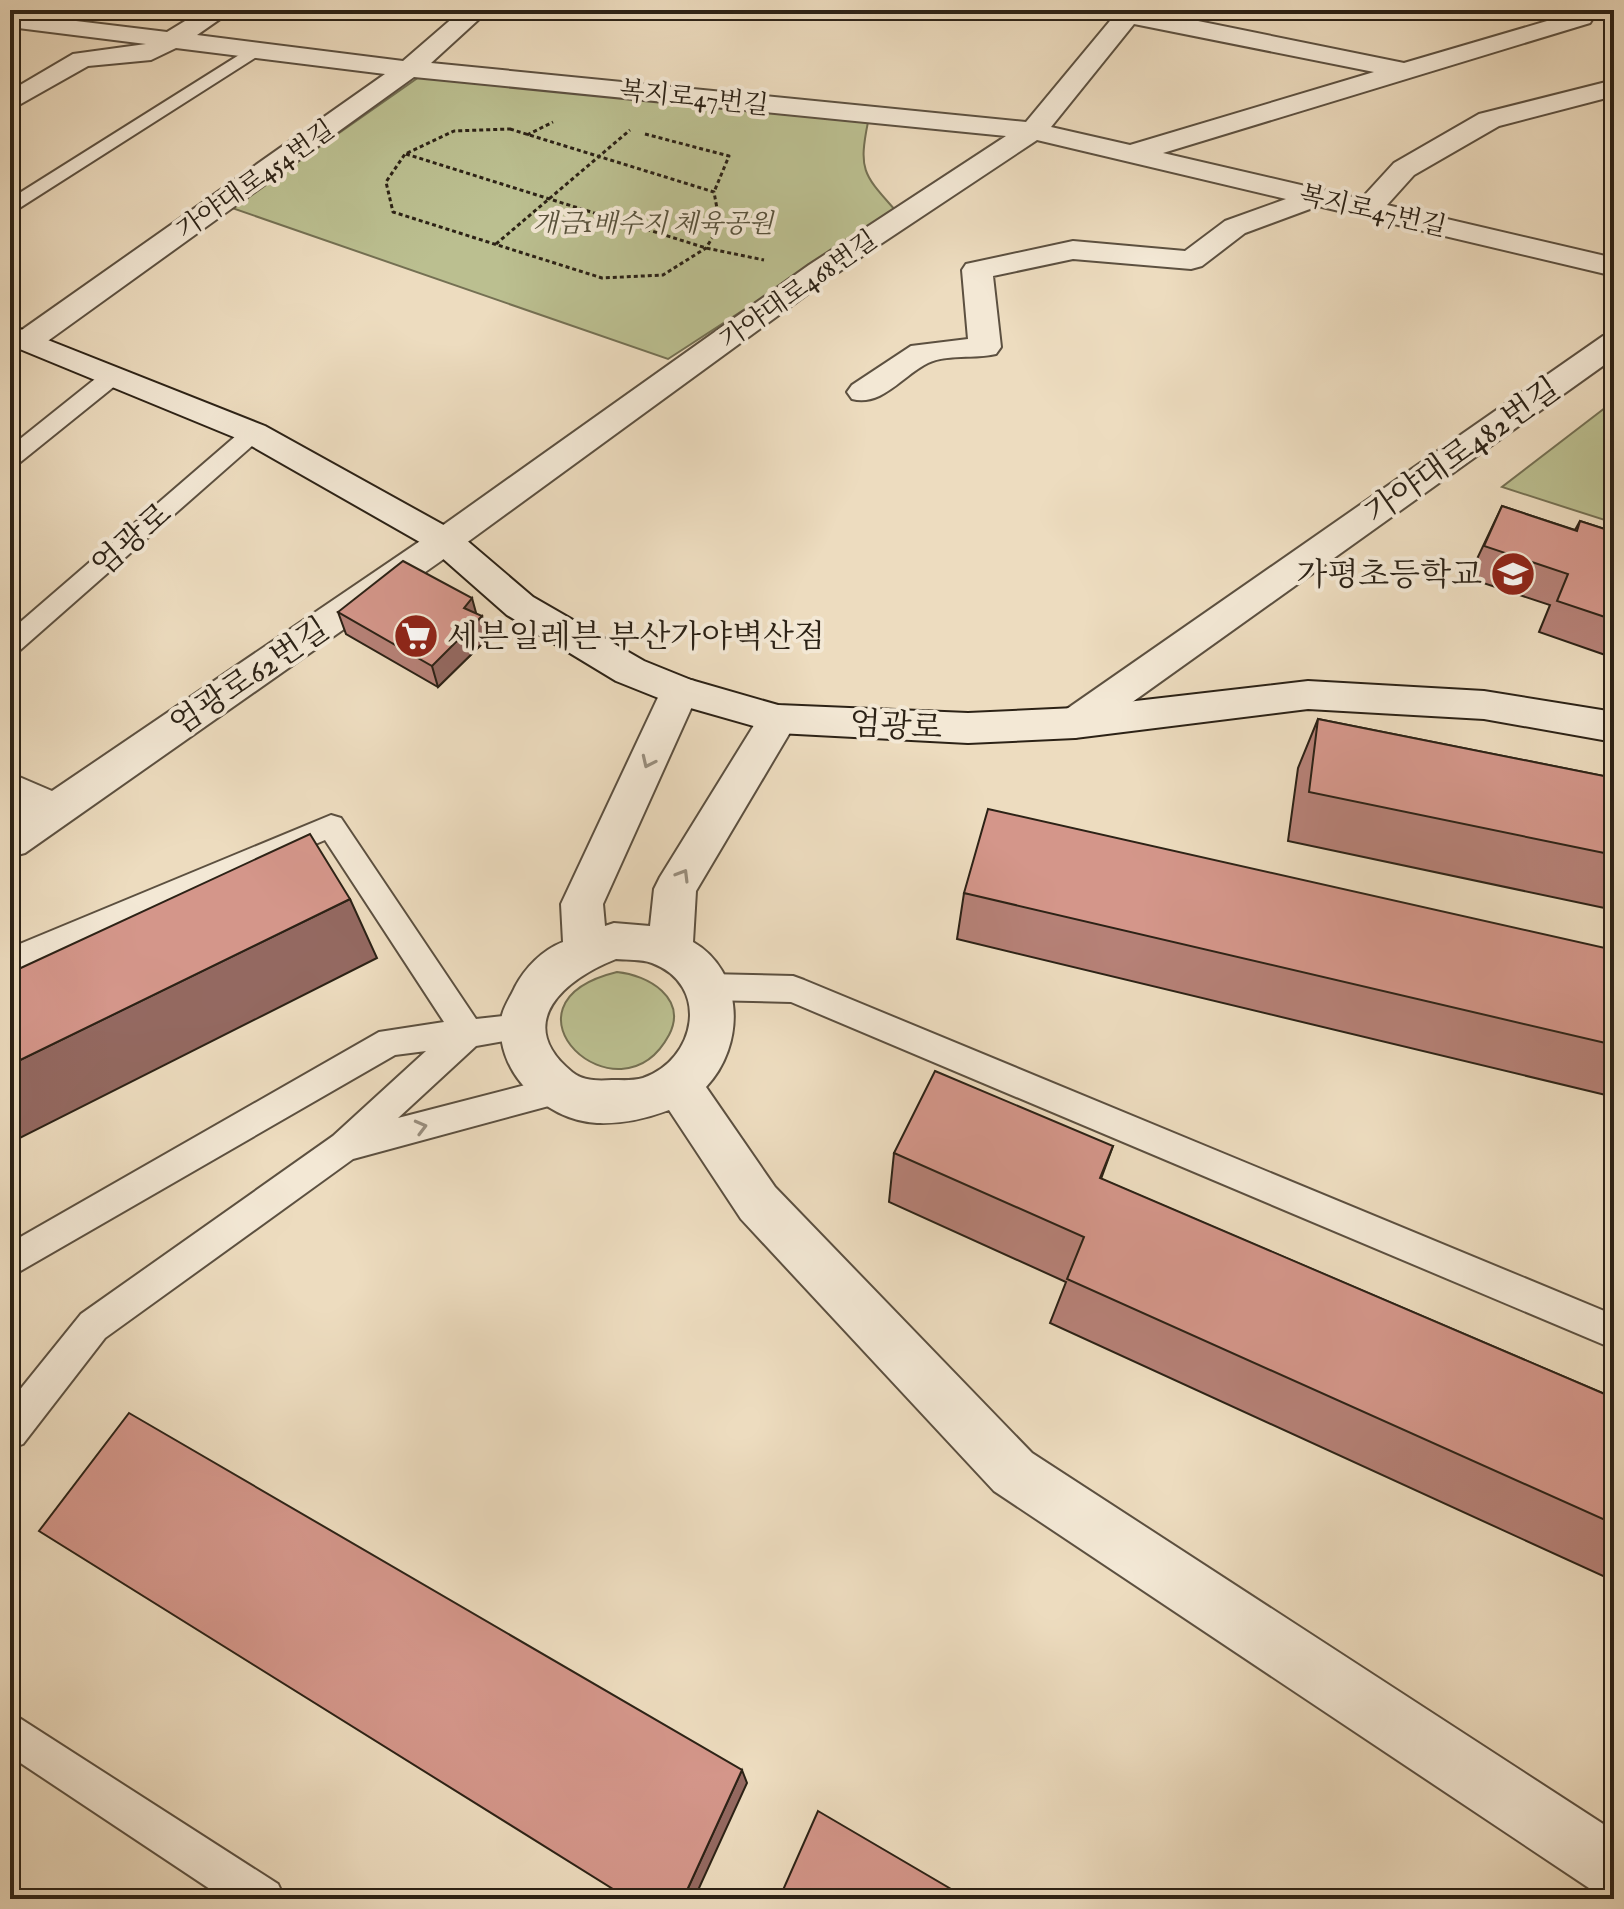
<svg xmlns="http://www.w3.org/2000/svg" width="1624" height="1909" font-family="'IM FELL English','Noto Serif KR',serif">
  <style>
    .green { fill: #bbbf90; stroke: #747053; stroke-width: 2 }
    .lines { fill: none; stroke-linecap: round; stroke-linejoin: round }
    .lane-casing { stroke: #5c5040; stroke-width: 4 }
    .street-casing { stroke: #5c5040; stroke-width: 4 }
    .secondary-casing { stroke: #2c2216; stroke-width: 4 }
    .path { stroke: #2c2216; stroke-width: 3; stroke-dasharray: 4 3; stroke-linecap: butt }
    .lane { fill: #f3e8d5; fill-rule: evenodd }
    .street { fill: #f3e8d5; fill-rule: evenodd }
    .secondary { fill: #f3e8d5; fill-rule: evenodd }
    .wall { fill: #b68177; stroke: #2c2216; stroke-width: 2 }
    .shaded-wall { fill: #946961; stroke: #2c2216; stroke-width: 2 }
    .building { fill: #d4968a; stroke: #2c2216; stroke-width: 2 }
    .oneway { stroke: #998f7f }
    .labels { text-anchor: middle; stroke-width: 8; stroke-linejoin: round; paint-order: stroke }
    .far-street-label { font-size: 26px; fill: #2c2216; stroke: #f3e8d5 }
    .far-park-label { font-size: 26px; font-style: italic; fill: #57513b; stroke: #f3e8d5 }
    .street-label { font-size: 32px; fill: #2c2216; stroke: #f3e8d5 }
    .poi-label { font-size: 32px; fill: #2c2216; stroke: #f3e8d5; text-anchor: end }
  </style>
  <rect width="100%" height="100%" fill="#eddcbf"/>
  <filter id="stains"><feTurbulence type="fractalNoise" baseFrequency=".0025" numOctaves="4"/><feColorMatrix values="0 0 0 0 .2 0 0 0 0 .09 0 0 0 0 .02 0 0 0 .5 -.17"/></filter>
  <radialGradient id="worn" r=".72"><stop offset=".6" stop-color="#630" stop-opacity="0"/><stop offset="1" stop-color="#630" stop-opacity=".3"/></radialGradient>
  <!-- green -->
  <path class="green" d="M419,77L868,122C858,171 864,175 896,211L668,359L232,208Z
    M1614,401V523L1502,487Z
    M617,972C648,975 688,998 669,1035C619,1128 486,1004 617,972Z"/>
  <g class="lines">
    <!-- lane casing -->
    <g class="lane-casing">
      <path id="lane" d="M255,45L261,46V54L10,214V199Z
        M113,369L124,376L121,381L18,464L10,466V447L105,371Z
        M253,426L261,428L264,433L261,438L19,651L10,654V631L245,428Z
        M331,815L341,818L476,1019L522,1014L533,1018L538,1027L533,1036L476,1046L398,1118L560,1076L571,1080L576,1090L571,1100L353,1159L105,1338L23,1444L10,1449V1402L81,1314L333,1136L426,1051L395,1055L10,1277V1243L379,1032L444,1022L325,840L10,974V948Z
        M707,974L793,976L804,980L1614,1315V1349L791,1002L707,1000L696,996L692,987L696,978Z
        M10,1712L278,1884L285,1899H225L10,1756Z"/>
    </g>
    <!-- street casing -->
    <g class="street-casing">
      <path id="street" d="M203,10H233L197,35L403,61L462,10H489L431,63L1026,122L1119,10H1144L1404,63L1581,11L1593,18L1590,23L1163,153L1361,199L1394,163L1479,114L1614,80V96L1499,126L1414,175L1387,205L1614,258V276L1318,206L1245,233L1202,266L1191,269L1073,259L993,276L1001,347L996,354C975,359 947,354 928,363C903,375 882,407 852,399L847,392L852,385L911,346L968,339L962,270L966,264L1073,241L1185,251L1225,221L1286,199L1037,140L831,277L458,549L25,853L10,857V819L20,812L10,807V773L52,791L432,533L809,265L1006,136L414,77L38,348H16L11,341L16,334L385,74L176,48L151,60L88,66L10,110V91L73,54L146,44L10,27V13L167,32ZM1134,24L1374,72L1130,145L1051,127Z
        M1614,334V358L1089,733L1075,738L1061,733L1055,723L1061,713L1603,336Z
        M680,677L694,681L699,691L603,904L605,926L614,923L650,926L654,889L660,877L764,709L778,705L792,709L798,719L696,891L693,942C745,972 745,1046 706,1087L775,1187L1032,1453L1614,1831V1899L1592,1890L994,1491L741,1219L669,1110C645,1119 622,1124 597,1123C544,1120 492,1070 502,1015C504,1006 511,996 515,987C525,968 542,950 563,942L561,904L661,691L666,681ZM616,959C627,960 641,959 652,963C711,985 696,1060 643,1078C633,1081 622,1080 612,1080C598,1081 583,1081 572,1072C512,1023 565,979 616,959Z"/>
    </g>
    <!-- secondary casing -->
    <g class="secondary-casing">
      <path id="secondary" d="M10,325L265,426L458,533L533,597L644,661L691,680L778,705L968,713L1075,708L1308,681L1484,691L1614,712V742L1484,719L1308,709L1075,738L968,743L778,733L666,701L616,681L507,615L432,549L241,440L10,345Z"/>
    </g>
    <!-- path -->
    <path class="path" d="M510,129L714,192L720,225L706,248L663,275L602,278L393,212L386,182L405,154L454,131Z
      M645,134L729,156L714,192
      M527,135L553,122
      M406,154L706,248L764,260
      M496,244L630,130"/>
    <!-- lane -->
    <use href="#lane" class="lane"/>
    <!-- street -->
    <use href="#street" class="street"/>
    <!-- secondary -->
    <use href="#secondary" class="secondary"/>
  </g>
  <!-- wall -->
  <path class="wall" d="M1502,506L1575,530L1580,521L1614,532V658L1539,632L1550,605L1468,578Z
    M338,612L476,613L488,638L438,687L346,634Z
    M1318,719L1614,778V910L1288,841L1298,768Z
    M964,893L1614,950V1097L957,939Z
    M1113,1146L1101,1179L1614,1398V1581L1050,1323L1066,1282L889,1202L894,1153Z"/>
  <!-- shaded-wall -->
  <path class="shaded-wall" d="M472,598L478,620L482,616L488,638L438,687L432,666L464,608Z
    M350,899L377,958L10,1143V1065Z
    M742,1770L747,1783L694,1899H683Z"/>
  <!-- building -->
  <path class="building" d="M1502,506L1577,531L1580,521L1614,532V620L1557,601L1568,574L1484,546Z
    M403,561L472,598L464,608L482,616L432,666L338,612Z
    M1318,719L1614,778V855L1309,792Z
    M988,809L1614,950V1045L964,893Z
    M310,834L350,899L10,1065V973Z
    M935,1071L1113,1146L1100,1178L1614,1398V1524L1067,1279L1084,1237L894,1153Z
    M129,1413L742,1770L683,1899H629L39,1531Z
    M818,1811L968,1899H779Z"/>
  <!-- one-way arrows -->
  <defs><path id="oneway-chevron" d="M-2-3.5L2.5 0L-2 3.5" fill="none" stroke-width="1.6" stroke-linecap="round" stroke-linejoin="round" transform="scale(2)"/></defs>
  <g class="oneway">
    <use href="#oneway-chevron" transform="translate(648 762) rotate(115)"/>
    <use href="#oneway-chevron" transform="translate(683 875) rotate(-59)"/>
    <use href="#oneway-chevron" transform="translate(421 1127) rotate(-15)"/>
  </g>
  <!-- icons -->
  <defs>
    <g id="school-disc" transform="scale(2.3)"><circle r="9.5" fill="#8f2418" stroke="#f3e8d5"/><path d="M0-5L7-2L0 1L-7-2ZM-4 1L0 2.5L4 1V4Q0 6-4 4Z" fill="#fff"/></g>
    <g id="supermarket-disc" transform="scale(2.3)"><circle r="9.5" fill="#8f2418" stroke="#f3e8d5"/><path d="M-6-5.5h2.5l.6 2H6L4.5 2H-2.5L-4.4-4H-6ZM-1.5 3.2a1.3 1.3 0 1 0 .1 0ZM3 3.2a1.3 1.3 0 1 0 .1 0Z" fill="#fff"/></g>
  </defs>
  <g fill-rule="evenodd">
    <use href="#school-disc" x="1513" y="574"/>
    <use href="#supermarket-disc" x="416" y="636"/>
  </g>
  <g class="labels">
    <!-- far-street labels -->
    <g class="far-street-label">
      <text transform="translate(694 97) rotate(6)" y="9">복지로47번길</text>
      <text transform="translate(255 179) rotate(-35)" y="9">가야대로454번길</text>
      <text transform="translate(1373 210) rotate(13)" y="9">복지로47번길</text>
      <text transform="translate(798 289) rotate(-35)" y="9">가야대로468번길</text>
    </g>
    <!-- far-park labels -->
    <g class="far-park-label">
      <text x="653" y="232">개금1배수지 체육공원</text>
    </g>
    <!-- street labels -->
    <g class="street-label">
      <text transform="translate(1462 450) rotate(-35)" y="11">가야대로482번길</text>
      <text transform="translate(131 539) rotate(-41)" y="11">엄광로</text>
      <text transform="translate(249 676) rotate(-34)" y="11">엄광로62번길</text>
      <text transform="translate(896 725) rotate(3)" y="11">엄광로</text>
    </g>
    <!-- poi labels -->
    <g class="poi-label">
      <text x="1482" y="585">가평초등학교</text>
      <text x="447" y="647" text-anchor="start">세븐일레븐 부산가야벽산점</text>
    </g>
  </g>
  <!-- margin -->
  <rect width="1624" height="1909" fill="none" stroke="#eddcbf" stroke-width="40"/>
  <rect x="12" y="12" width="1600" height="1885" fill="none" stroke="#2c2216" stroke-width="4"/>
  <rect x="20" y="20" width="1584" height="1869" fill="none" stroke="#2c2216" stroke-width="2"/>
  <rect width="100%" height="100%" filter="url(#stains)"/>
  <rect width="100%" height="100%" fill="url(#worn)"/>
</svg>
